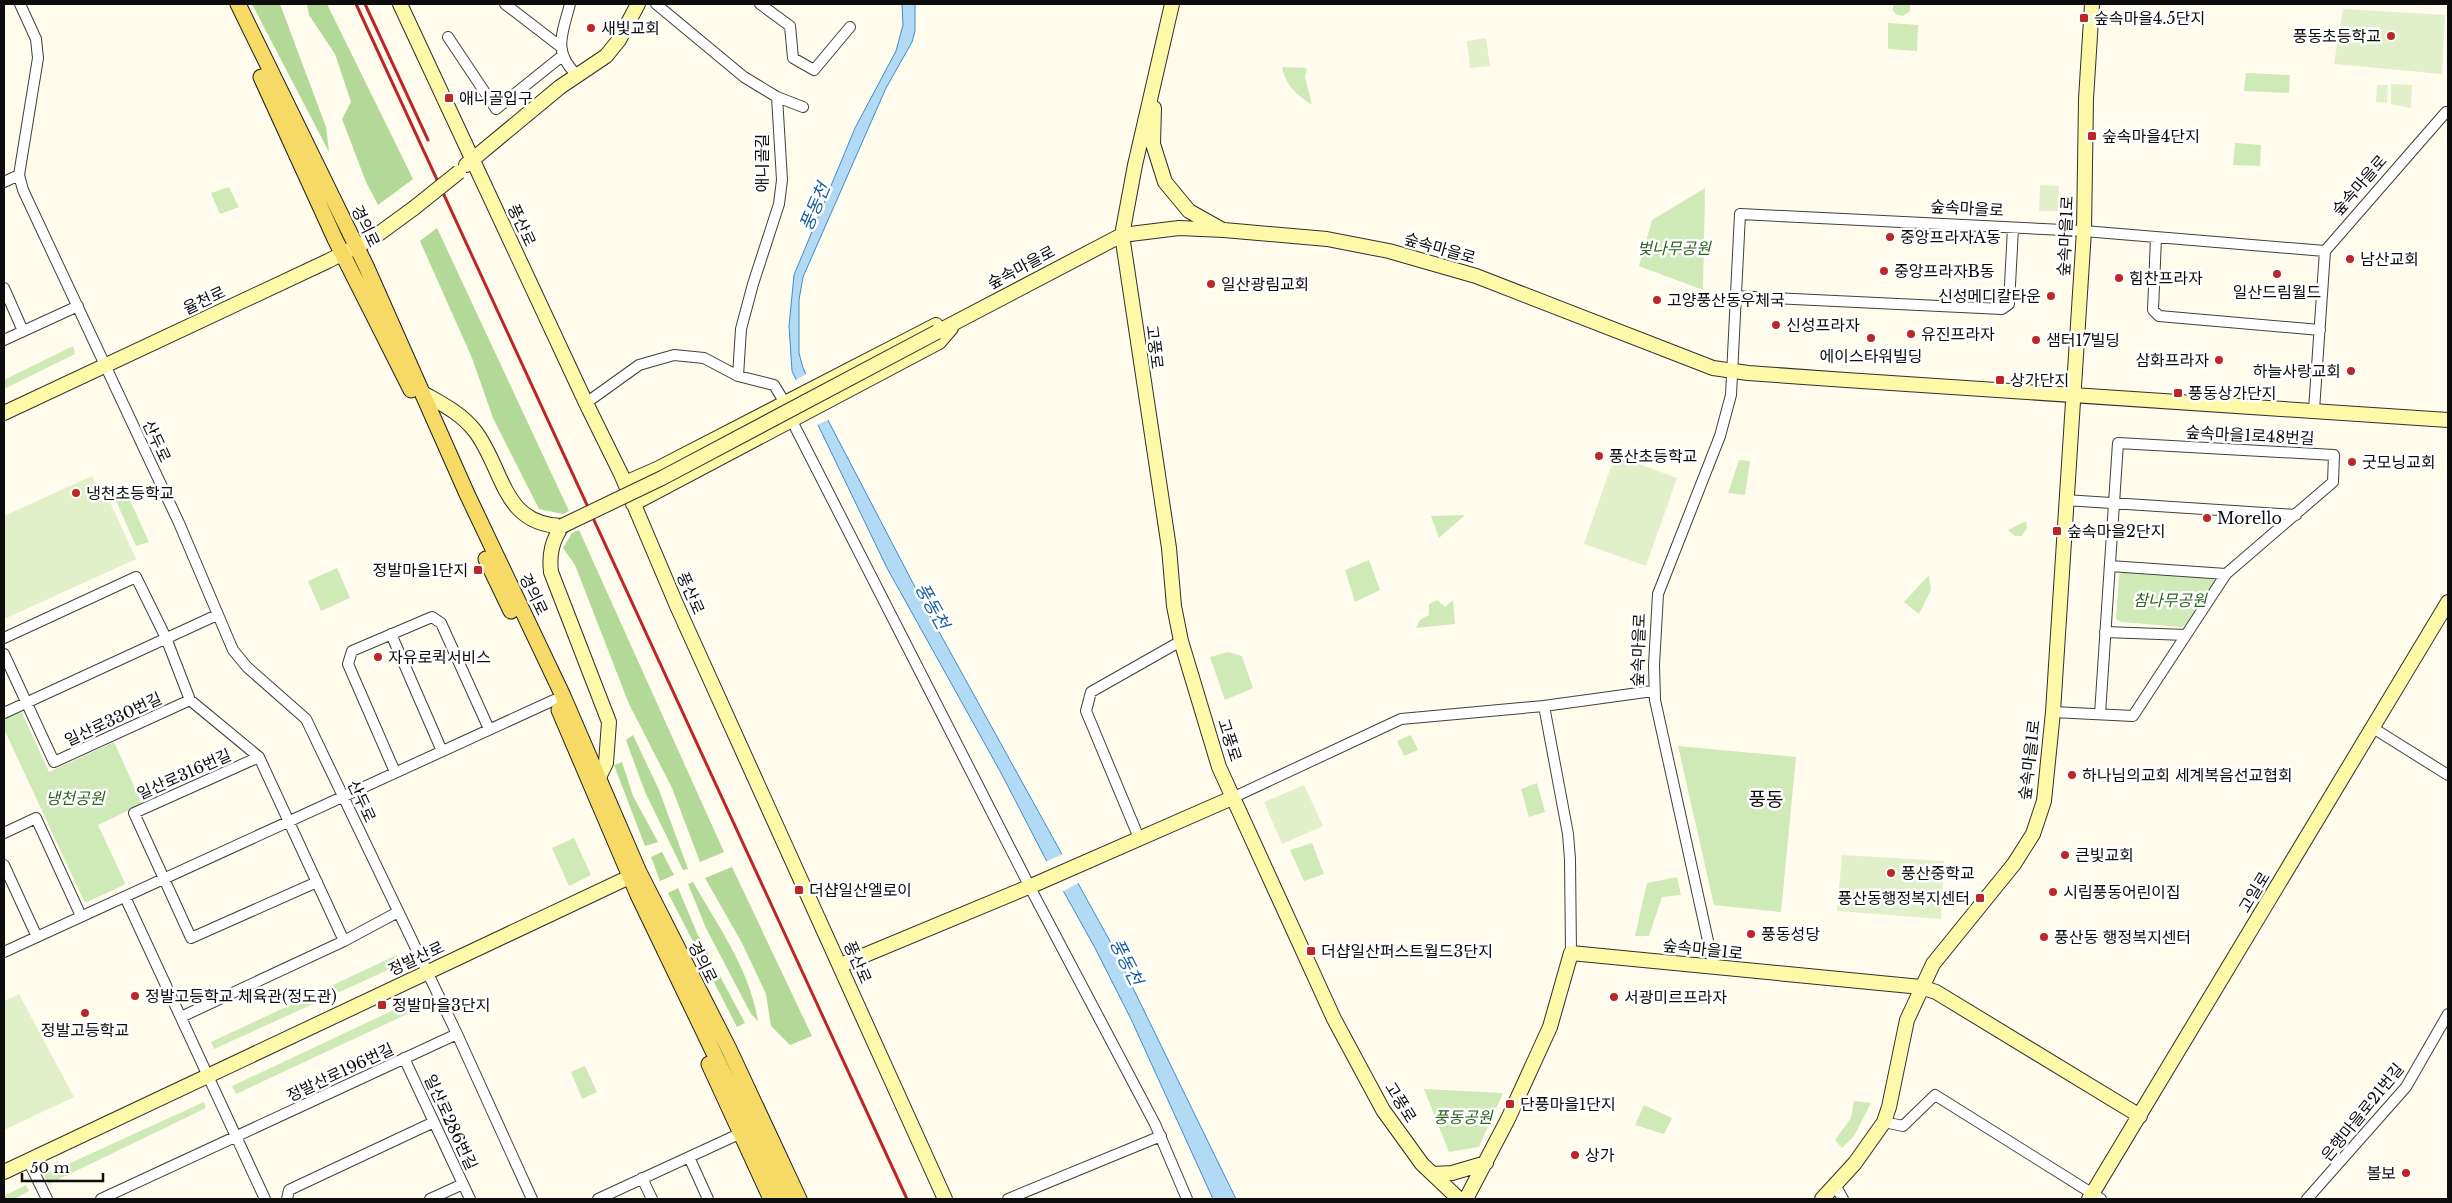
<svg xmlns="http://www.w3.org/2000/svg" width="2452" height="1203" font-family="'Libre Baskerville','Noto Sans KR',serif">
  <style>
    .green { fill: #cfe9b7 }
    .forest { fill: #b2d997 }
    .pitch { fill: #e1f0c9 }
    .water { fill: #b2daf5; stroke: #3a8dcc }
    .pier { fill: #fffced }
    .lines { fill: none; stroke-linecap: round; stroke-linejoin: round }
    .street-casing { stroke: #404040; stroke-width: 12 }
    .secondary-casing { stroke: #2f2f2f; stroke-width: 16 }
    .primary-casing { stroke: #1e1e1e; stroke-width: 17 }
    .street { stroke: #fff; stroke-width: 10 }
    .secondary { stroke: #fef8a9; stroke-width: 14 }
    .primary { stroke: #f7d965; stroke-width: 15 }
    .rail { stroke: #bc2628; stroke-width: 3 }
    .secondary-bridge-casing { stroke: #2f2f2f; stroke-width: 16; stroke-linecap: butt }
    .secondary-bridge { stroke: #fef8a9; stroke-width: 14 }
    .poi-dot { fill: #bc2628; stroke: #fff; stroke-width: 2 }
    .labels { text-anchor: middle; stroke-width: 5; stroke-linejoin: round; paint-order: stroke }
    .poi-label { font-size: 16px; fill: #0d0d0d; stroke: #fff; text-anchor: start }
    .street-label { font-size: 16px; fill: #0d0d0d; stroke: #fff }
    .park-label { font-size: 16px; font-style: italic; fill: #2a641e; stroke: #fff }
    .water-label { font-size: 18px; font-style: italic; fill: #175e9d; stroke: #fff }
    .quarter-label { font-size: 19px; fill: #0d0d0d; stroke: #fff }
  </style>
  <rect width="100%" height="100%" fill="#fffced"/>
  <!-- green -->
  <path class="green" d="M1893,4H1910V11L1903,16L1897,15L1893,11Z
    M1888,23L1918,25L1917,51L1888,49Z
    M1282,67L1307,68L1305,77L1312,105C1296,94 1286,86 1282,67Z
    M2246,73L2290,75L2289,93L2244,91Z
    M2235,143L2261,145L2260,166L2233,165Z
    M229,187L239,207L220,214L211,193Z
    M1705,188L1703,290L1639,266L1652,220Z
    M73,346L75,354L4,389V380Z
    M1739,460L1750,461L1745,495L1728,493Z
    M123,485L149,542L136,546L112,492Z
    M1465,515L1439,538L1431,516Z
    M2026,521L2027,528L2022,536H2015L2008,530Z
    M1369,560L1380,590L1355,602L1345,570Z
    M337,568L350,598L321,611L308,581Z
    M2123,571L2211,575L2215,582L2189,623L2182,627L2121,622L2116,619L2119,575Z
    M1929,575L1931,590L1919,614L1904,602Z
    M1437,600L1445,607L1453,600L1455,624L1416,628L1420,620L1429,615V604Z
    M1228,652L1242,656L1253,688L1225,700L1210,657Z
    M18,710L21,711L49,772L114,742L142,804L98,825L125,883L124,885L87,902L84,901L4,729V717Z
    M1411,735L1418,750L1404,756L1397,741Z
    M1678,746L1796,757L1781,912L1714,905Z
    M1537,783L1545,812L1529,817L1521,789Z
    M574,838L591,875L569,886L552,848Z
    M1312,843L1324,874L1304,881L1290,850Z
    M1677,877L1681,895L1662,897L1649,936H1635L1647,883Z
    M397,955L401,964L214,1049L211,1042Z
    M1690,990L1696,993L1702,990L1708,994L1707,1003L1700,1004L1696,1001L1691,1005L1681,999L1685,992Z
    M415,1000L418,1009L236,1094L232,1086Z
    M585,1066L597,1092L582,1099L571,1072Z
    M1424,1089L1503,1093L1479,1147L1449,1152Z
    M1854,1101L1871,1103L1854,1136L1842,1148L1835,1140L1851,1118Z
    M204,1102L206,1108L49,1184L44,1175Z
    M1644,1105L1672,1118L1664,1134L1635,1125Z
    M26,1185L29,1191L14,1199H4V1196Z"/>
  <!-- forest -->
  <path class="forest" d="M252,4H280L326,127L329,152Z
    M307,4H327L413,179L378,205L366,182L342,119L351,102L335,54L309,15Z
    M437,228L569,511L563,514L539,509L493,418L472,358L420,241Z
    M579,530L724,852L700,862L672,788L629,704L575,565L563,548L572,533Z
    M633,735L659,790L688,869L683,870L645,792L626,740Z
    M622,762L633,796L658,842L645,846L614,765Z
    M662,852L674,875L660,881L651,857Z
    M732,867L812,1036L790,1045L771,1026L766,994L742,943L705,878Z
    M693,882C718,926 750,970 758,1021L751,1014L706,928L688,884Z
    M678,888L697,933L745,1023L737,1027L668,893Z"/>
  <!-- pitch -->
  <path class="pitch" d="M2343,9L2445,15L2442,74L2334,64Z
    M1486,38L1490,66L1470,68L1467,41Z
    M2391,84L2412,85L2411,108L2391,104Z
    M2377,85H2388L2387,103L2376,102Z
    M2040,185L2059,186L2058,211H2039Z
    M1615,455L1677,478L1646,566L1584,544Z
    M92,476L96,485L105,491L136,559L4,619V516Z
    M1304,785L1323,826L1282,844L1264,802Z
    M1842,855L1944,861L1941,919L1837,911Z
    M19,994L74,1097L4,1130V1001Z"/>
  <!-- water -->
  <path class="water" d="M902,4H915V31L912,42L886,88L803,277L799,300V353L803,368L819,403L927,610L1111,943L1236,1199H1213L1131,1019L1095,948L1044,856L1000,771L887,568L792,371L789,326L794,275L855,128L896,51L903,25Z"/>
  <!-- pier -->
  <path class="pier" d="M808,373L830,419L815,426L794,381Z
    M1065,853L1080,882L1062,892L1045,862Z"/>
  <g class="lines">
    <!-- street casing -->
    <g class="street-casing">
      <path id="street" d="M20,4L36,39L38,58L19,175L23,190L179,523L233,650L247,667L306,719L457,1034L532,1199
        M505,4L561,47
        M570,4C562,35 552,52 578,76
        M656,4L744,77L777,97L782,180L779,204L753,284L741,329L738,376
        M760,4L790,26L793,58L814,70L850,27
        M448,37L496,109L562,56
        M777,97L803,107
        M4,182L19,175
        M2156,238L2153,310L2159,316L2320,330
        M4,288L23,331
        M1734,296L2002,309L2009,304L2013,228
        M4,340L78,306
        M586,403L639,365L674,355L704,358L738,376L774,385L785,403
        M2314,410L2325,251L2446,112
        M792,421L1034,895L1155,1124L1187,1199
        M2065,500L2296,515
        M2110,566L2226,574
        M2105,632L2186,635
        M391,634L442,751
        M4,638L136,577L166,638L190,700L259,757L344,941
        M4,654L54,762L190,700
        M2053,712L2133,716L2226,574L2333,482L2334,455L2118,443L2100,714
        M4,713L217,615
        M2373,728L2448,775
        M259,757L134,813L191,938L317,882
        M395,772L348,664L352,651L432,617L441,623L489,729
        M1232,798L1401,719L1544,706
        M4,833L36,818L81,916
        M1139,838L1086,711L1091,692L1181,641
        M4,865L37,937
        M125,897L265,1199
        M4,952L554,700
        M1571,953L1570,859L1568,834L1544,706L1653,691
        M1714,968L1655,700L1654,665L1658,594L1720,436L1731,395L1740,214L2084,231L2325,251
        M181,1017L344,941L398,912
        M404,1058L470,1199
        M1884,1122L1903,1126L1935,1095L2101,1199
        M689,1157L708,1199
        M28,1160L47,1199
        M642,1178L652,1199
        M1835,1185L1843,1199
        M101,1199L457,1034
        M287,1199L289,1190L434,1122
        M430,1199L463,1184
        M598,1199L739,1134
        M1008,1199L1161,1136
        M2307,1199L2406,1087L2448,1014"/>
    </g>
    <!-- secondary casing -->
    <g class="secondary-casing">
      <path id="secondary" d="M400,4L586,403L621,474L677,606L945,1199
        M1172,4L1135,165L1122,235L1169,548L1174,606L1181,641L1219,767L1334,1019L1383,1110L1422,1164L1459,1199
        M1154,108L1153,144L1165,182L1189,211L1221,229
        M466,165L560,87L606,56L619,40L638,4
        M937,332L1122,235L1179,228L1224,230L1327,239L1389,251L1476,276L1713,368L1748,373L1846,380L2448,420
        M423,393C442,404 461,413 475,431C504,469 502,525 562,526
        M4,413L328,261L373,238L414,208
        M625,483L657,469L936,325
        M633,504L939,342L951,328
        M562,526C552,541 549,554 551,572L609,722L606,763L599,777
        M841,965L1038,883L1232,798
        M4,1172L638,873
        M1433,1174L1452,1173L1486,1163
        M1466,1199L1508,1119L1550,1027L1571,953L1921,987L1936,992L2140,1116
        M1822,1199L1855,1163L1884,1122L1889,1107L1907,1020L1933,964L2014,864L2033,834L2044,801L2053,712L2084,231L2086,99L2092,4
        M2089,1199L2448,602"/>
    </g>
    <!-- primary casing -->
    <g class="primary-casing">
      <path id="primary" d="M238,4L366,266L467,494L563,696L639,872L729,1049L799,1199
        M261,77L335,239L411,390
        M486,559L511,611
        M559,710L638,895L784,1199
        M709,1064L771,1199"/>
    </g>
    <!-- street -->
    <use href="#street" class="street"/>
    <!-- secondary -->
    <use href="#secondary" class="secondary"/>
    <!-- primary -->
    <use href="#primary" class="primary"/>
    <!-- rail -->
    <path class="rail" d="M356,4L907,1199
      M365,4L428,140"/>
    <!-- secondary-bridge casing -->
    <g class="secondary-bridge-casing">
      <path id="secondary-bridge" d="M414,208L459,172
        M562,526L662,478L937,332"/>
    </g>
    <!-- secondary-bridge -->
    <use href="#secondary-bridge" class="secondary-bridge"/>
  </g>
  <!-- markers -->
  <g class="poi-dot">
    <rect x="2079" y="13" width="10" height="10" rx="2.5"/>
    <circle cx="591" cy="28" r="5"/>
    <circle cx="2391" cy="36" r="5"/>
    <rect x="444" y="93" width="10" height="10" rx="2.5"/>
    <rect x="2087" y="131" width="10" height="10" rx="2.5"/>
    <circle cx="1890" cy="237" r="5"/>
    <circle cx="2350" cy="259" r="5"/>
    <circle cx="1884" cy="271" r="5"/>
    <circle cx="2277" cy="274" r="5"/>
    <circle cx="2119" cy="278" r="5"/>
    <circle cx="1211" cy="284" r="5"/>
    <circle cx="2051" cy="296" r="5"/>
    <circle cx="1657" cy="300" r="5"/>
    <circle cx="1776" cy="325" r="5"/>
    <circle cx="1911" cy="334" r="5"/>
    <circle cx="1871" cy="338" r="5"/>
    <circle cx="2036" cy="340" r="5"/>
    <circle cx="2219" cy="360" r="5"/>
    <circle cx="2351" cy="371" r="5"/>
    <rect x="1995" y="375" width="10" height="10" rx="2.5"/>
    <rect x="2173" y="388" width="10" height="10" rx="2.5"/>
    <circle cx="1599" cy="456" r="5"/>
    <circle cx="2352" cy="462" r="5"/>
    <circle cx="76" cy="493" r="5"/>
    <circle cx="2207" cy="518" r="5"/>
    <rect x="2052" y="526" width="10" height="10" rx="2.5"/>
    <rect x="473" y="565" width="10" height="10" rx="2.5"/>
    <circle cx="378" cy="657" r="5"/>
    <circle cx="2072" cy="775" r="5"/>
    <circle cx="2065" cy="855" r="5"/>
    <circle cx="1891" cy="873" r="5"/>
    <rect x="794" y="885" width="10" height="10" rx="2.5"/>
    <circle cx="2053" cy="892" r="5"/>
    <rect x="1975" y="893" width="10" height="10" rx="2.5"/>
    <circle cx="1751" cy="934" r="5"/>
    <circle cx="2044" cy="937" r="5"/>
    <rect x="1306" y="946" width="10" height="10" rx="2.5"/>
    <circle cx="135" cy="996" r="5"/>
    <circle cx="1614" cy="997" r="5"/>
    <rect x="377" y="1000" width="10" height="10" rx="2.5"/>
    <circle cx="85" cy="1013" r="5"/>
    <rect x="1505" y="1099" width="10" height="10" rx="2.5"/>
    <circle cx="1575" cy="1155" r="5"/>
    <circle cx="2406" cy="1173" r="5"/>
  </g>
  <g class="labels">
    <!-- poi labels -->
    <g class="poi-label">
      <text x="2094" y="24">숲속마을4.5단지</text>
      <text x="601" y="34">새빛교회</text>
      <text x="2381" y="42" text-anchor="end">풍동초등학교</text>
      <text x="459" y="104">애니골입구</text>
      <text x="2102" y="142">숲속마을4단지</text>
      <text x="1900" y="243">중앙프라자A동</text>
      <text x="2360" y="265">남산교회</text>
      <text x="1894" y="277">중앙프라자B동</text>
      <text x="2129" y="284">힘찬프라자</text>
      <text x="1221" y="290">일산광림교회</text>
      <text x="2277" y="298" text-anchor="middle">일산드림월드</text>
      <text x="2041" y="302" text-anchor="end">신성메디칼타운</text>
      <text x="1667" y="306">고양풍산동우체국</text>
      <text x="1786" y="331">신성프라자</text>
      <text x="1921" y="340">유진프라자</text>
      <text x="2046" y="346">샘터17빌딩</text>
      <text x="1871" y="362" text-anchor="middle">에이스타워빌딩</text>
      <text x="2209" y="366" text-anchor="end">삼화프라자</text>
      <text x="2341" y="377" text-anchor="end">하늘사랑교회</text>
      <text x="2010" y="386">상가단지</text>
      <text x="2188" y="399">풍동상가단지</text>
      <text x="1609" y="462">풍산초등학교</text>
      <text x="2362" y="468">굿모닝교회</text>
      <text x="86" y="499">냉천초등학교</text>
      <text x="2217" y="524">Morello</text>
      <text x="2067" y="537">숲속마을2단지</text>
      <text x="468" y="576" text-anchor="end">정발마을1단지</text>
      <text x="388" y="663">자유로퀵서비스</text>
      <text x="2082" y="781">하나님의교회 세계복음선교협회</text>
      <text x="2075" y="861">큰빛교회</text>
      <text x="1901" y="879">풍산중학교</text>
      <text x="809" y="896">더샵일산엘로이</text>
      <text x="2063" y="898">시립풍동어린이집</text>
      <text x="1970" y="904" text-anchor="end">풍산동행정복지센터</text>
      <text x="1761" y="940">풍동성당</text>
      <text x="2054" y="943">풍산동 행정복지센터</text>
      <text x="1321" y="957">더샵일산퍼스트월드3단지</text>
      <text x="145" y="1002">정발고등학교 체육관(정도관)</text>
      <text x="1624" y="1003">서광미르프라자</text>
      <text x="392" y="1011">정발마을3단지</text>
      <text x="85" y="1036" text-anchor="middle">정발고등학교</text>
      <text x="1520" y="1110">단풍마을1단지</text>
      <text x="1585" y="1161">상가</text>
      <text x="2396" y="1179" text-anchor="end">볼보</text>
    </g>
    <!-- street labels -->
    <g class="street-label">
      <text transform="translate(762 163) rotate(-90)" y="6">애니골길</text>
      <text transform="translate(2359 185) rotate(-49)" y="6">숲속마을로</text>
      <text transform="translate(1967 208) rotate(3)" y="6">숲속마을로</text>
      <text transform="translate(522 225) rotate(65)" y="6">풍산로</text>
      <text transform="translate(366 226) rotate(64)" y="6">경의로</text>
      <text transform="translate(2065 236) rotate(-87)" y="6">숲속마을1로</text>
      <text transform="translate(1440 248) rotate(16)" y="6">숲속마을로</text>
      <text transform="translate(1021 267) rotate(-28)" y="6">숲속마을로</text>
      <text transform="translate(204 300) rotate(-25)" y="6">율천로</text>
      <text transform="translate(1155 347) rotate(83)" y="6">고풍로</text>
      <text transform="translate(2250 435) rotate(3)" y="6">숲속마을1로48번길</text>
      <text transform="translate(157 441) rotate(65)" y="6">산두로</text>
      <text transform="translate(691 593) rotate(66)" y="6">풍산로</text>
      <text transform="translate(534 594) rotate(64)" y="6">경의로</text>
      <text transform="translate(1638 650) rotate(-88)" y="6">숲속마을로</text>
      <text transform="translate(113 719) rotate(-25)" y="6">일산로330번길</text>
      <text transform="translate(1230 740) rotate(72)" y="6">고풍로</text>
      <text transform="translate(2029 760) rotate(-83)" y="6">숲속마을1로</text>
      <text transform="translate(184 774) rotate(-24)" y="6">일산로316번길</text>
      <text transform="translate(362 801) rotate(65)" y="6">산두로</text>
      <text transform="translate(2254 892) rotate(-59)" y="6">고일로</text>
      <text transform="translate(1703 949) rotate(6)" y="6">숲속마을1로</text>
      <text transform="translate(416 958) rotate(-25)" y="6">정발산로</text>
      <text transform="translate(703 962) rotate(63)" y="6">경의로</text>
      <text transform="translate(858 962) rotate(66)" y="6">풍산로</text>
      <text transform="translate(340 1072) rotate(-25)" y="6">정발산로196번길</text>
      <text transform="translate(1401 1102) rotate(58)" y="6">고풍로</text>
      <text transform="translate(2362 1112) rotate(-51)" y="6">은행마을로21번길</text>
      <text transform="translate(451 1122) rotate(65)" y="6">일산로286번길</text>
    </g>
    <!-- park labels -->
    <g class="park-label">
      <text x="1674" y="254">벚나무공원</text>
      <text x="2170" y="606">참나무공원</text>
      <text x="75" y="804">냉천공원</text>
      <text x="1463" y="1123">풍동공원</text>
    </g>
    <!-- water labels -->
    <g class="water-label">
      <text transform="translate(815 207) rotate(-67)" y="6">풍동천</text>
      <text transform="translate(932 606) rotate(61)" y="6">풍동천</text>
      <text transform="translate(1126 962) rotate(63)" y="6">풍동천</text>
    </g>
    <!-- quarter labels -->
    <g class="quarter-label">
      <text x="1766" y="806">풍동</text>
    </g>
  </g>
  <!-- border -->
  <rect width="2452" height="1203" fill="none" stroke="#0d0d0d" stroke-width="10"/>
  <!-- scale -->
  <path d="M22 1173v8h81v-8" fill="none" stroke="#0d0d0d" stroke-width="2.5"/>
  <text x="30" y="1173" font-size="15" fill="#0d0d0d" stroke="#ffffff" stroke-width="4" paint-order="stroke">50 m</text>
</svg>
